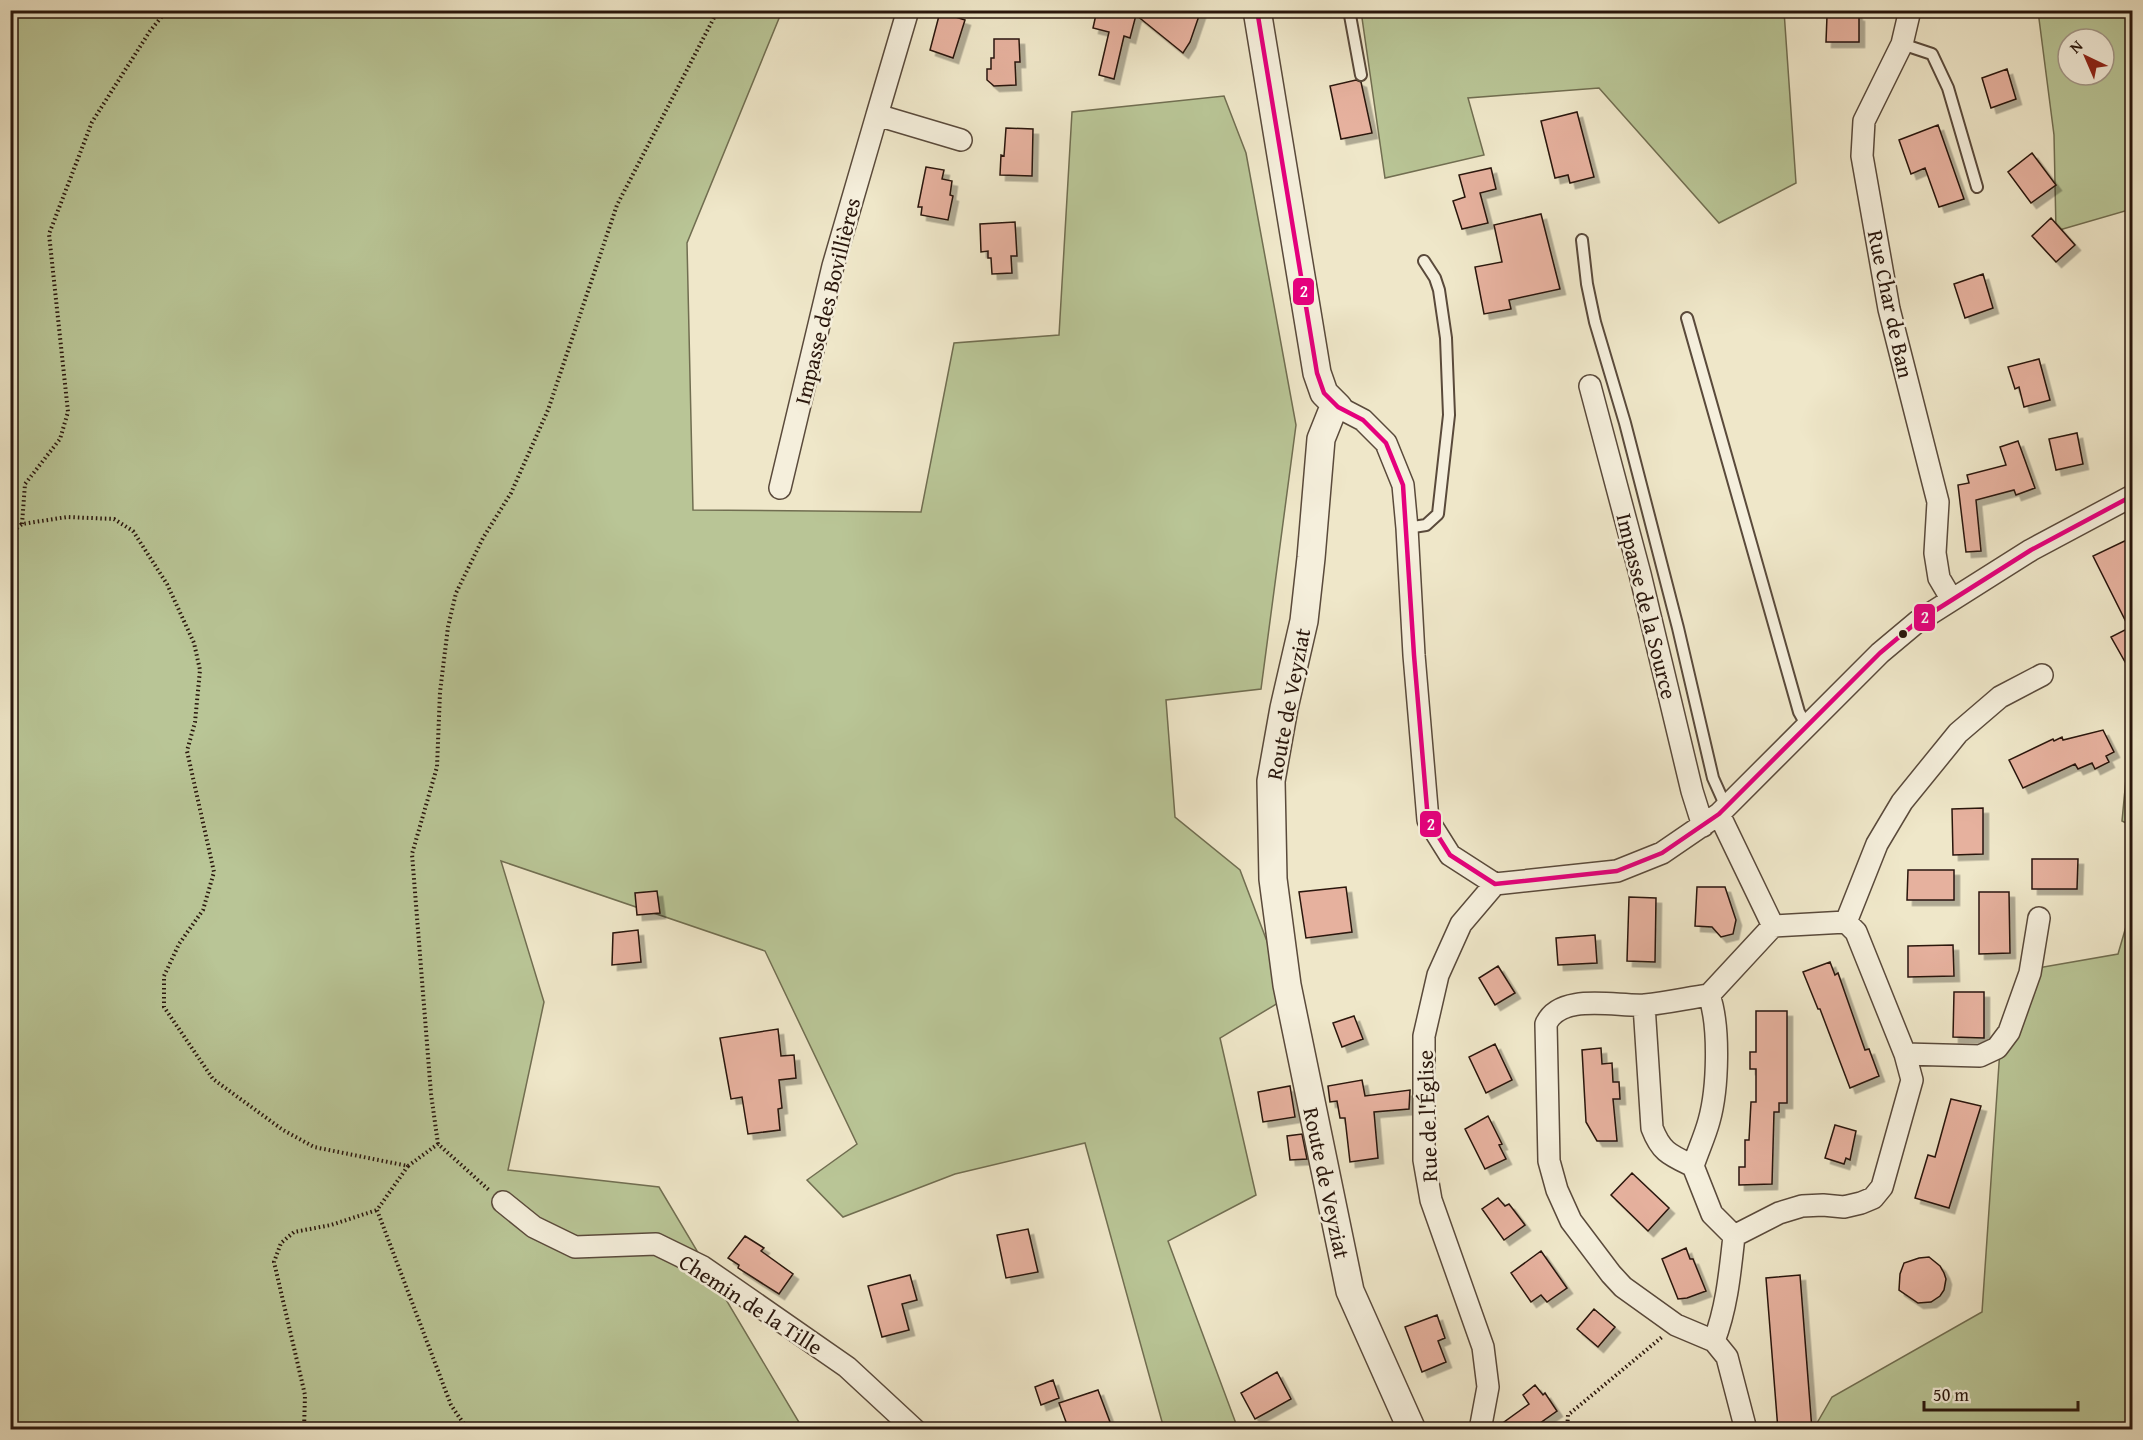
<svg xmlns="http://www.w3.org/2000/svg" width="2143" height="1440" font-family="'Gentium Book Plus',serif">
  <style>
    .green { fill: #b9c596; stroke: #716e51; stroke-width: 1.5; fill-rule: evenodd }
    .building { fill: #e6b19e; stroke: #29160c; stroke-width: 1.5; filter: url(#shadow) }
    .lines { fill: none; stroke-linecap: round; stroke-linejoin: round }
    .service-casing { stroke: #5a4a3b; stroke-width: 14 }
    .minor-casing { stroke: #5a4a3b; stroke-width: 24 }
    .tertiary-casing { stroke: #5a4a3b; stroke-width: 30 }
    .path { stroke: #29160c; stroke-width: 4; stroke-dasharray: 1.5 3; stroke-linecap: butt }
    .service { stroke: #f5efdc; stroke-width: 10 }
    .minor { stroke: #f5efdc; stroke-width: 21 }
    .tertiary { stroke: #f5efdc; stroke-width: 27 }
    .bus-1-casing { stroke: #f5efdc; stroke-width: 9 }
    .bus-1 { stroke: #e5007d; stroke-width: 4.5 }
    .bus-dot { fill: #29160c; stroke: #f5efdc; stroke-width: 2 }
    .labels { text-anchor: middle; stroke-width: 5; stroke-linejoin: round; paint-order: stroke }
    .street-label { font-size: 22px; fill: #29160c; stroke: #f5efdc }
    .line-badge { stroke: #f5efdc; stroke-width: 2 }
    .badge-label { font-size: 16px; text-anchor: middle; font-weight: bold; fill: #fff }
  </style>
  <defs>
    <filter id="shadow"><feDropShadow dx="5.5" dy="5.5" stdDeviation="0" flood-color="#0004"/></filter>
  </defs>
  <rect width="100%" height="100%" fill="#efe7c9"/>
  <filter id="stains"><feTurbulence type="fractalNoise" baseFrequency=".00333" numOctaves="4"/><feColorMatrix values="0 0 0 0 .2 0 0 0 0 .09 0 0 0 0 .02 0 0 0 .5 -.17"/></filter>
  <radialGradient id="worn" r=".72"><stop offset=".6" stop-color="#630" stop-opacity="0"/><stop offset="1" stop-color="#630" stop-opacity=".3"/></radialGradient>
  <!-- green -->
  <path class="green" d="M10,11H782L687,243L693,510L921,512L954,343L1059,335L1072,112L1224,96L1246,153L1296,425L1261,689L1166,700L1175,817L1240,870L1288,997L1220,1038L1256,1195L1168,1241L1238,1429H1164L1085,1143L955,1174L843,1217L807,1180L857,1144L765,951L501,861L544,1002L508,1170L659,1187L803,1429H11Z
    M1361,11H1784L1796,183L1719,223L1599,88L1468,98L1484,155L1385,178Z
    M2038,11H2132V209L2056,231L2054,135ZM2068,39H2104V75H2068Z
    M2132,755V826L2122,821L2128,758Z
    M2132,906V1429L1813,1430L1832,1397L1982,1312L2000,1049L2020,971L2118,954Z"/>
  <!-- building -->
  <path class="building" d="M1097,10H1201L1190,42L1183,53L1136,15L1130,38L1124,36L1114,79L1099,75L1109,32L1093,28Z
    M1829,10H1856L1857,16H1859V42H1826L1827,16H1829Z
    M940,12L965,20L953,58L930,50Z
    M994,39H1019L1020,62H1015L1016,85L994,86L987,80V69H991V58H994Z
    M2007,69L2016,99L1991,108L1982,78Z
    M1356,80L1361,82L1372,133L1341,139L1330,86Z
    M1577,112L1594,177L1570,183L1568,175L1555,178L1541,121Z
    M1938,125L1964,199L1939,207L1925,168L1911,174L1899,140Z
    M1006,128L1033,129L1032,176L1000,175L1001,155L1004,156Z
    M2032,153L2056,185L2031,203L2008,172Z
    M926,167L944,170L942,179L952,181L950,195L953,196L948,220L921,215L922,207H918Z
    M1491,168L1496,189L1480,193L1488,223L1462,229L1453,201L1465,197L1459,175Z
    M1541,214L1560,289L1509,300L1511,309L1484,314L1475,267L1502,262L1494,225Z
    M2051,218L2075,245L2056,262L2032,236Z
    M1015,222L1017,256H1011L1012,273L992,274L991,258H988V251L981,252L980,224Z
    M1983,274L1993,308L1965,318L1954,284Z
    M2039,359L2050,400L2024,407L2019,387L2015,389L2008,367Z
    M2077,433L2083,464L2056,470L2049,439Z
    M2018,441L2035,488L2016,495L2014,490L1976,500L1981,551L1966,552L1958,485L1969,483L1967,475L2006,465L2000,447Z
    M2133,537V676L2111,637L2129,628L2093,556Z
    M2103,730L2114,752L2106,756L2109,762L2095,769L2092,763L2078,769L2075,764L2023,788L2009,760L2053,739L2054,741L2062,737L2063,740Z
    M1983,808V854L1953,855L1952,809Z
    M2032,859H2078L2077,889H2032Z
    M1908,870H1954V900H1907Z
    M1346,887L1352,932L1306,938L1299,892Z
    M1697,887H1725L1736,920L1733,934L1721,937L1712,927L1695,926Z
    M657,891L660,913L637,915L635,893Z
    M1979,892H2009L2010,953L1979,954Z
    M1629,897L1656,898L1655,962L1627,961Z
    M638,930L641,962L612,965L613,933Z
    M1595,935L1597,963L1558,965L1556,938Z
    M1953,945L1954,976L1908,977V946Z
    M1830,962L1835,975L1838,973L1865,1050L1869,1049L1879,1076L1850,1088L1820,1009H1818L1803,972Z
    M1498,966L1515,993L1495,1005L1479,978Z
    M1954,992H1984V1038L1953,1037Z
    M1756,1011H1787V1103H1779V1112H1774L1772,1184L1739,1185V1167H1745V1140H1749L1751,1102H1756V1069H1750V1052H1756Z
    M1354,1016L1363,1039L1342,1047L1333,1023Z
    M778,1029L781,1056L794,1055L796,1078L779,1080L782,1108L778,1109L780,1130L748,1134L742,1097L731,1099L720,1038Z
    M1495,1044L1512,1080L1486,1093L1469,1057Z
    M1601,1048L1602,1064L1612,1063L1613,1082H1619L1620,1099H1613L1617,1141H1597L1586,1122L1582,1050Z
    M1362,1080L1365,1096L1410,1090L1409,1109L1374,1112L1378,1158L1350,1162L1345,1118H1340L1337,1101L1330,1102L1328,1086Z
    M1290,1086L1295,1117L1263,1122L1258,1092Z
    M1951,1099L1981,1106L1949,1208L1915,1198L1928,1155L1935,1157Z
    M1488,1116L1502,1144L1499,1145L1506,1159L1485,1169L1465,1129Z
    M1835,1125L1856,1131L1850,1160L1846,1158L1844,1164L1825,1158Z
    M1302,1134L1307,1159L1290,1160L1287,1136Z
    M1632,1173L1669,1208L1648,1231L1611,1195Z
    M1498,1198L1505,1206L1509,1204L1525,1225L1504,1240L1482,1209Z
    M1028,1229L1038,1272L1006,1278L997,1235Z
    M745,1236L764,1248L761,1251L793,1274L779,1294L738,1268L739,1265L728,1258Z
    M1686,1248L1690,1259H1693L1706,1291L1687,1298L1678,1299L1662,1259Z
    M1541,1251L1567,1288L1547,1302L1541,1295L1531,1302L1511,1273Z
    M1929,1257L1940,1266L1944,1273L1946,1279L1944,1290L1940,1296L1931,1302L1918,1303L1899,1290L1900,1274L1904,1263L1919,1258Z
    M910,1275L917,1300L902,1304L909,1330L882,1337L868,1286Z
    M1800,1275L1812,1430H1778L1766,1278Z
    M1594,1309L1615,1327L1598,1347L1577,1329Z
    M1437,1315L1445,1338L1438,1341L1446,1362L1422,1372L1405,1327Z
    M1277,1372L1291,1399L1255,1419L1241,1393Z
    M1053,1380L1059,1398L1041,1405L1035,1387Z
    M1535,1385L1543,1395L1545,1393L1557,1411L1530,1430H1493L1529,1404L1523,1395Z
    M1098,1390L1113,1430H1069L1059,1403Z"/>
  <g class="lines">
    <!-- service casing -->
    <g class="service-casing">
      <path id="service" d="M1349,10L1361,75
        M1902,44L1932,54L1948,88L1977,187
        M1582,240L1587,284L1595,322L1625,423L1678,628L1713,778L1726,807
        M1687,318L1799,712L1807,726
        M1407,528L1426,525L1438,514L1449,415L1446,338L1439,290L1435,278L1424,261"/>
    </g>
    <!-- minor casing -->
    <g class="minor-casing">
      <path id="minor" d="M908,10L877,115L961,140
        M1910,10L1902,44L1864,121L1862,156L1889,309L1938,502L1935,553L1939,578L1952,600
        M1590,386L1640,574L1692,791L1703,826
        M1338,407L1363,420L1386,443L1403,485L1407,528L1414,655L1428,820L1450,855L1495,884
        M780,488L833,266L877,115
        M1719,814L1773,926
        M1495,884L1617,871L1662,853L1719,814L1880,653L1917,622L2031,550L2132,496
        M1846,922L1877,844L1902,802L1958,733L2000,697L2042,675
        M1709,995C1688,998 1666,1003 1645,1005C1617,1007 1560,992 1546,1024L1549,1161L1557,1190L1571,1221L1611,1274L1623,1287L1676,1325L1714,1341C1727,1307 1730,1272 1734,1236L1712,1214L1693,1166C1698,1151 1705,1136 1709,1121C1718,1089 1720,1026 1709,995L1773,926L1846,922L1856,932L1905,1054L1912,1080L1882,1187L1873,1198L1861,1203L1844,1207L1823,1205L1802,1206L1779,1213L1734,1236
        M1644,1005L1652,1128C1661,1152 1670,1155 1693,1166
        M1905,1054L1980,1056L1997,1048L2009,1032L2030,973L2039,918
        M503,1202L534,1227L575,1247L656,1244L703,1267L847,1367L915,1430
        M1714,1341L1727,1357L1746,1430
        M1480,1430L1488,1387L1483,1347L1431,1200L1424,1160V1036L1438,975L1461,924L1495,884"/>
    </g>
    <!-- tertiary casing -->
    <g class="tertiary-casing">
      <path id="tertiary" d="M1257,10L1317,373L1324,393L1338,407L1331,414L1321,439L1311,558L1304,621L1284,708L1271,781L1273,879L1287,985L1350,1291L1412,1430"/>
    </g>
    <!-- path -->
    <path class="path" d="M22,524L25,484L60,439L68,412L49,234L92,122L150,31L167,10
      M10,534L22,524L67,517L114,519L133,531L167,584L194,643L200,670L195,722L187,751L214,872L203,910L179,944L164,976V1007L213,1079L283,1130L314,1147L408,1166L438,1144L489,1190
      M438,1144L431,1094L412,854L437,767L440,692L448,627L456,593L483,538L511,493L548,410L617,205L718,10
      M408,1166L377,1210L451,1405L468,1430
      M304,1430L305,1395L274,1262L281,1243L294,1232L331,1225L377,1210
      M1567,1430L1568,1415L1662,1337"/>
    <!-- service -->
    <use href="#service" class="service"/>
    <!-- minor -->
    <use href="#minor" class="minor"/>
    <!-- tertiary -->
    <use href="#tertiary" class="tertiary"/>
    <!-- bus-1 casing -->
    <g class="bus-1-casing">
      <path id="bus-1" d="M1257,10L1317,373L1324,393L1338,407L1363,420L1386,443L1403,485L1414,655L1428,820L1450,855L1495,884L1617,871L1662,853L1719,814L1880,653L1917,622L2031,550L2132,496"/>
    </g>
    <!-- bus-1 -->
    <use href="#bus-1" class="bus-1"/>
  </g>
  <!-- markers -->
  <circle class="bus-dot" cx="1903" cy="634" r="5"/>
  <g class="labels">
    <!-- street labels -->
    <g class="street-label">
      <text transform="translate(827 301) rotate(-76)" y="8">Impasse des Bovillières</text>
      <text transform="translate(1891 304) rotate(78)" y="8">Rue Char de Ban</text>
      <text transform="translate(1647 606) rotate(76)" y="8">Impasse de la Source</text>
      <text transform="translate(1288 704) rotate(-79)" y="8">Route de Veyziat</text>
      <text transform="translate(1427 1116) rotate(-92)" y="8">Rue de l'Église</text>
      <text transform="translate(1327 1183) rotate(78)" y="8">Route de Veyziat</text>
      <text transform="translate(751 1304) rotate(33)" y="8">Chemin de la Tille</text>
    </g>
  </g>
  <g class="line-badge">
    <rect x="1292" y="277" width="23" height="29" rx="6" fill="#e5007d"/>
    <rect x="1913" y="603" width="23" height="29" rx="6" fill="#e5007d"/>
    <rect x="1419" y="810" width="23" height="28" rx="6" fill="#e5007d"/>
  </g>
  <g class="badge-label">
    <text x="1304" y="297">2</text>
    <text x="1925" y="623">2</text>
    <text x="1431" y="830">2</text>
  </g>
  <!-- margin -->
  <rect width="2143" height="1440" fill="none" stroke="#efe7c9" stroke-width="36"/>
  <rect x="12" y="12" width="2119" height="1416" fill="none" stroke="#29160c" stroke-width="3"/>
  <rect x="18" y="18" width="2107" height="1404" fill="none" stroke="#29160c" stroke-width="1.5"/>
  <!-- north arrow -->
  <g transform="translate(2086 57) rotate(316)"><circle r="28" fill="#f5efdc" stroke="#a39889" stroke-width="1.5"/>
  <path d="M0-4.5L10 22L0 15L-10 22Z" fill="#8f2418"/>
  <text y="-9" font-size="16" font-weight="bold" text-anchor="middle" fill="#29160c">N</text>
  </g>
  <!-- scale -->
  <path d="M1924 1401v9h154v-9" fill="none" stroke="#29160c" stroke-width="3"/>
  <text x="1933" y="1401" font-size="18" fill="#29160c" stroke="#f5efdc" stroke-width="4.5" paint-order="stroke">50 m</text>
  <rect width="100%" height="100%" filter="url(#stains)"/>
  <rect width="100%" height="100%" fill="url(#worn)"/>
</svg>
